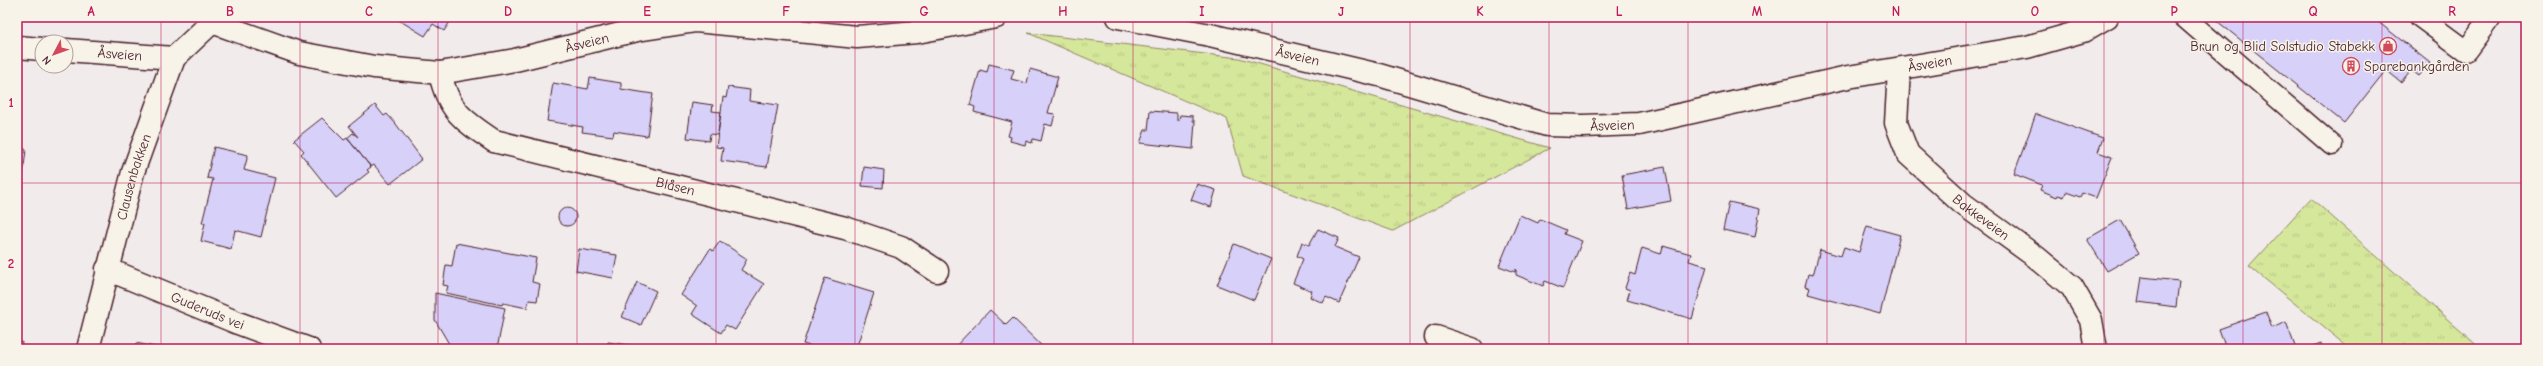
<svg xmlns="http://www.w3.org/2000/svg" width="2543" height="366" font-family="'Comic Neue',sans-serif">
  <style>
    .grass { fill: url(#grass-tufts); stroke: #908363 }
    .building { fill: #d7d0f9; stroke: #4a1f2b }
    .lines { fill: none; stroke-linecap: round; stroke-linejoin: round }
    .service-casing { stroke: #4a1f2b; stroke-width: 23 }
    .minor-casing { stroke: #4a1f2b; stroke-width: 25 }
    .service { stroke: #f7f3e8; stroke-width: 20 }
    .minor { stroke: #f7f3e8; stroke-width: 22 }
    .grid { fill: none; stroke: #c2185b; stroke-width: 1; stroke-opacity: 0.55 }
    .labels { text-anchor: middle; stroke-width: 3; stroke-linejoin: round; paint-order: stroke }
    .street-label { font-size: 14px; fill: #4a1f2b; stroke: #f7f3e8 }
    .poi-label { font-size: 14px; fill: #4a1f2b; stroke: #f7f3e8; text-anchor: end }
    .neatline { fill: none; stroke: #c2185b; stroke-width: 1.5 }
    .grid-label { font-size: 13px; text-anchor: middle; font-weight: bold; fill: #c2185b }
  </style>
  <defs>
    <pattern id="grass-tufts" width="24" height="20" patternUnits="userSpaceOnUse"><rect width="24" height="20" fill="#d5e79b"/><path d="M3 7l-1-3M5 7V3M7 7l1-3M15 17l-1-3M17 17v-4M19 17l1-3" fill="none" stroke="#b8c686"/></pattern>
  </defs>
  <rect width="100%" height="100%" fill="#f1eceb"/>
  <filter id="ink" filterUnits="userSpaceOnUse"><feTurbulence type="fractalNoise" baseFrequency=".025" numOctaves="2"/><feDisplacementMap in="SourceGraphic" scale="8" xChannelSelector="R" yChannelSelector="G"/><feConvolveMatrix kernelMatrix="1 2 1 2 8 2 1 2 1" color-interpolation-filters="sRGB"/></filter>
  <g filter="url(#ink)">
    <!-- grass -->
    <path class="grass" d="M1028,33L1239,58L1550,148L1393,231L1243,176L1227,119Z
      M2311,198L2481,349H2350L2249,266Z"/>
    <!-- building -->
    <path class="building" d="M398,17H453L444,31L433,24L425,36L397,19Z
      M2212,17H2372L2430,63L2419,76L2411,70L2401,82L2386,70L2344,123Z
      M989,64L1014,70L1011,79L1027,83L1030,69L1058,77L1048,113L1055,114L1052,126L1045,124L1041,141L1033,139L1032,143L1026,141L1025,145L1010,141L1011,137L1008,136L1012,122L974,112L975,107L970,105L980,70L987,72Z
      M590,78L621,83V89L653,94L647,136L614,131L613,136L582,132L583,127L547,121L553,83L588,89Z
      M728,87L750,90L749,101L778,105L767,167L721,161L723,148L716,147L723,97L726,98Z
      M692,102L713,105L712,111L721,112L718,135L710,134L709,141L687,138Z
      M375,105L384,116L387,114L396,124L422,159L390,184L374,165L371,167L347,138L353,133L358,137L349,126Z
      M1150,111L1177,113V120H1179L1180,115L1193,116V121H1195L1193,149L1140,143L1145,130H1148Z
      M2036,114L2103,138L2098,152L2112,157L2096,198L2082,193L2080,197L2066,192L2064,197L2058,195L2057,197L2040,190L2042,185L2014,174Z
      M322,118L344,140L347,138L371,167L367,170L369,172L336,198L301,154L304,151L294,140Z
      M17,141L26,150L19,205H17Z
      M214,147L248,155L244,170L275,178L261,237L235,230L231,249L201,241L205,223H202L213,179L207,178Z
      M864,167L884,170L883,188L862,186Z
      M1665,167L1671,201L1628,209L1622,175Z
      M1197,184L1216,190L1211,207L1191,200Z
      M1729,202L1760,209L1755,237L1723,230Z
      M558 217a9 9 0 1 1 18 0a9 9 0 1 1-18 0Z
      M1520,215L1538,223L1540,219L1566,230L1564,234L1582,241L1563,288L1545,281L1543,286L1516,275V269L1515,272L1499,266Z
      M2120,220L2139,253L2107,271L2087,239Z
      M1867,226L1900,235L1880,314L1808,294L1810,288L1805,286L1808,274L1813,275L1820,250L1841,256L1844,247L1859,252Z
      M1318,229L1339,238L1335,247L1359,257L1339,303L1326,297L1323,303L1310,297L1312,291L1293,283L1303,259L1297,256L1302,242L1309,245Z
      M720,241L747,259L741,270L764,284L735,330L726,325L721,333L692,314L697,306L681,295L710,249L713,251Z
      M456,243L536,258L532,282L540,284L537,301L529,300L527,308L503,303L502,305L446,293L448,286L443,285L446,265L452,266Z
      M1234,244L1271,259L1254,300L1217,285Z
      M1663,246L1691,254L1689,261L1707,266L1692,319L1627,300L1630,290L1625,288L1630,273L1635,275L1642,248L1661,254Z
      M579,249L617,255L613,278L576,271Z
      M2142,277L2179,281L2176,307L2138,302Z
      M825,278L874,293L856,349H812L813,347L803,344Z
      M637,282L656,291L641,325L622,317Z
      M435,293L505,308L497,349H452L435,320Z
      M990,310L1006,325L1013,318L1045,349H953Z
      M2266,312L2272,328L2286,322L2296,349H2226L2219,329Z
      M17,341L22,342L21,349H17Z
      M608,342L630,345L629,349H606Z
      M136,343L165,349H135Z
      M2321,343L2323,349H2305Z"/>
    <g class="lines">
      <!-- service casing -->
      <g class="service-casing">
        <path id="service" d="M2184,17L2332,145
          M2420,17L2466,51L2491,17"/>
      </g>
      <!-- minor casing -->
      <g class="minor-casing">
        <g id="minor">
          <path id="s1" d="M209,17L212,22L299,53L374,67L440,73L515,60L637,30L696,21L857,37L917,32L996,17"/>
          <path id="s2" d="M1118,17L1210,35L1379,75L1547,125L1583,126L1639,124L1848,77L2027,47L2083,31L2107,17"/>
          <path d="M17,47L42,49"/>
          <path id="s3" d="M66,50L174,58"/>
          <path id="s4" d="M1899,70L1896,123L1908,154L1963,204L2036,257L2072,287L2091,320L2096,349"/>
          <path id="s5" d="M440,73C448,111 464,121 494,141L845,228L901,247L937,271"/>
          <path id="s6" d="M107,269L238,323L309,349"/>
          <path d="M1436,337L1472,349"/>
          <path id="s7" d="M88,349L133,172L174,58L212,22"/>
        </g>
      </g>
      <!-- service -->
      <use href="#service" class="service"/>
      <!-- minor -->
      <use href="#minor" class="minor"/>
    </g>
  </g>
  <!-- grid -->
  <path class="grid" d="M161,17V349M300,17V349M438,17V349M577,17V349M716,17V349M855,17V349M994,17V349M1133,17V349M1272,17V349M1410,17V349M1549,17V349M1688,17V349M1827,17V349M1966,17V349M2104,17V349M2243,17V349M2382,17V349M17,183H2526"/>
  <!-- icons -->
  <defs>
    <g id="shop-ring" transform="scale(0.9)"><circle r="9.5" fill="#f7f3e8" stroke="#d1495b" stroke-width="1.5"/><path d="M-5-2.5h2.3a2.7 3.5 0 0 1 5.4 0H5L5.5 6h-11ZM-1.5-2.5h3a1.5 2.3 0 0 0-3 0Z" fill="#d1495b"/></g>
    <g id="building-ring" transform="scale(0.9)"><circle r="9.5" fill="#f7f3e8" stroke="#d1495b" stroke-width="1.5"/><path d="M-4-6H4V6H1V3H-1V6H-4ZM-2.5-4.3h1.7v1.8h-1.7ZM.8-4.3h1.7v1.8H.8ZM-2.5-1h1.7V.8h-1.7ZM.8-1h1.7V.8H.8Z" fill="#d1495b"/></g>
  </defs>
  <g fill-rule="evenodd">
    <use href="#shop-ring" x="2388" y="46"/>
    <use href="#building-ring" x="2351" y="66"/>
  </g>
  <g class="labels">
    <!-- street labels -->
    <g class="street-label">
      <text dy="5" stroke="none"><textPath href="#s1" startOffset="391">Åsveien</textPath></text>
      <text dy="5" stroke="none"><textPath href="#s3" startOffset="54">Åsveien</textPath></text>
      <text dy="5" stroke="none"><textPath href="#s2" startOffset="184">Åsveien</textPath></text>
      <text dy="5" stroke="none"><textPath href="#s2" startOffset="832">Åsveien</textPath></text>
      <text dy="5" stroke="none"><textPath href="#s2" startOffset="508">Åsveien</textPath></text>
      <text dy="5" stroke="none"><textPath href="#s7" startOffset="178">Clausenbakken</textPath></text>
      <text dy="5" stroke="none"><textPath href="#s5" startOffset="277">Blåsen</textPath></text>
      <text dy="5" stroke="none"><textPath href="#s4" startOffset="183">Bakkeveien</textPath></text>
      <text dy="5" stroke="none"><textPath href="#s6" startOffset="109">Guderuds vei</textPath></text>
    </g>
    <!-- poi labels -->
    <g class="poi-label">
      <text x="2375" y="51">Brun og Blid Solstudio Stabekk</text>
      <text x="2364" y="71" text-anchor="start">Sparebankgården</text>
    </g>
  </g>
  <!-- margin -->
  <rect width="2543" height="366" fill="none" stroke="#f7f3e8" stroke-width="44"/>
  <!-- north arrow -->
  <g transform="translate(54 54) rotate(229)"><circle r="19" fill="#f7f3e8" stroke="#b29e9c"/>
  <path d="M0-3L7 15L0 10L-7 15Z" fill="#d1495b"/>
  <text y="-6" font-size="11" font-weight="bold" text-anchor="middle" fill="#4a1f2b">N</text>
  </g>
  <rect x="22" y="22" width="2499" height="322" class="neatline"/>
  <g class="grid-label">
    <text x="91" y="16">A</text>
    <text x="230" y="16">B</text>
    <text x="369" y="16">C</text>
    <text x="508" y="16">D</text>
    <text x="647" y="16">E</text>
    <text x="786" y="16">F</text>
    <text x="924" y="16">G</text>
    <text x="1063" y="16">H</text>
    <text x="1202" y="16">I</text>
    <text x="1341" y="16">J</text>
    <text x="1480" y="16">K</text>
    <text x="1619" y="16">L</text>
    <text x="1757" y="16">M</text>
    <text x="1896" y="16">N</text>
    <text x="2035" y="16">O</text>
    <text x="2174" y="16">P</text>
    <text x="2313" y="16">Q</text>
    <text x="2452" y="16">R</text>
    <text x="11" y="107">1</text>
    <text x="11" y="268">2</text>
  </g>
</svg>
